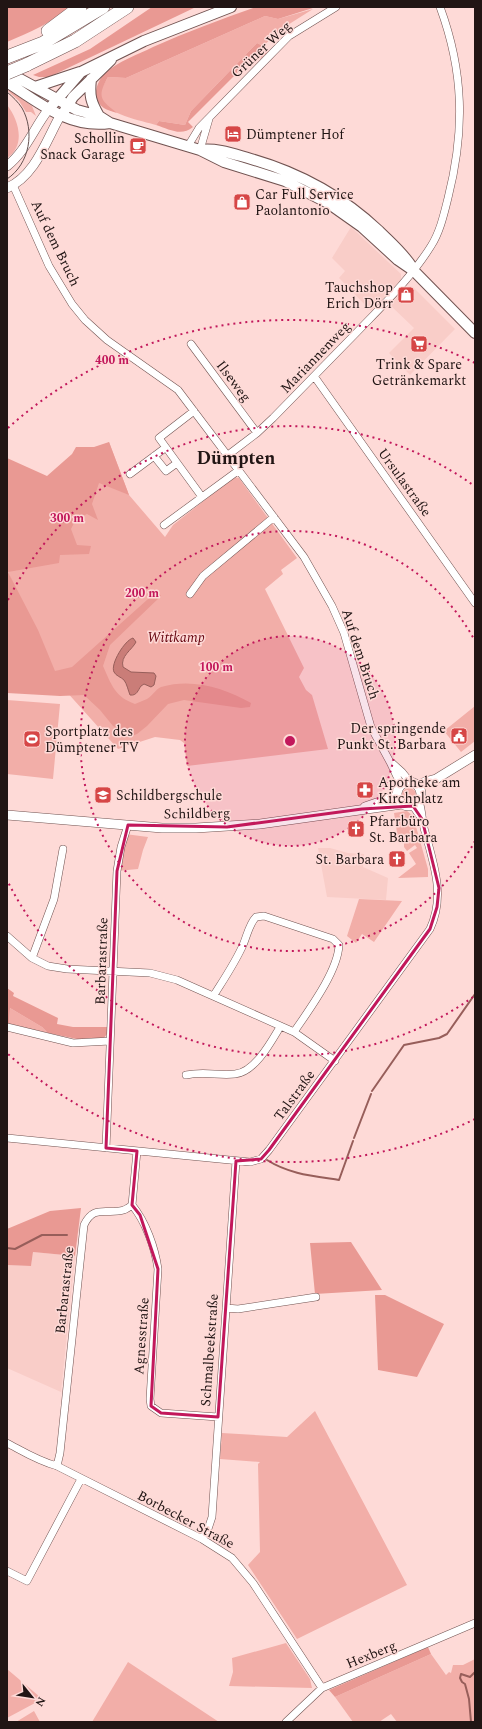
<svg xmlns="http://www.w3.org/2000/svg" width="482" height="1729" font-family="Spectral,serif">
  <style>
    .built { fill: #f9cdc8 }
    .green { fill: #f2aea8 }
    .forest { fill: #e99993 }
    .water { fill: #ca7d78; stroke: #975e5a }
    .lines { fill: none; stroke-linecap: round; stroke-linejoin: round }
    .stream { stroke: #975e5a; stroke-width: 2 }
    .minor-casing { stroke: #715351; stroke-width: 8 }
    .tertiary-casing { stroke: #715351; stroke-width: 10 }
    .secondary-casing { stroke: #715351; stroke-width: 12 }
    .motorway-casing { stroke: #715351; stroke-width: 14 }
    .minor { stroke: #fff; stroke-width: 7 }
    .tertiary { stroke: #fff; stroke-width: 9 }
    .secondary { stroke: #fff; stroke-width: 10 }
    .motorway { stroke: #fff; stroke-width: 13 }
    .tram { stroke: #655150; stroke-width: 1 }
    .motorway-bridge-casing { stroke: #715351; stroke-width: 14; stroke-linecap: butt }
    .motorway-bridge { stroke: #fff; stroke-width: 13 }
    .marked { fill: none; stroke: #c2185b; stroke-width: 3; stroke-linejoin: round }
    .ring { fill: none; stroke: #c2185b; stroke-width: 2; stroke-dasharray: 2 4 }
    .labels { text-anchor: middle; stroke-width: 3; stroke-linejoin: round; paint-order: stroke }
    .street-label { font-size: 14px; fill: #211514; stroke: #fedad7 }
    .poi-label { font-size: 14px; fill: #211514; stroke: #fedad7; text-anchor: start }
    .park-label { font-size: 14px; font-style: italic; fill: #65030e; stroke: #fedad7 }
    .district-label { font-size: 18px; font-weight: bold; fill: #211514; stroke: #fedad7 }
    .centre { fill: #c2185b; stroke: #fedad7; stroke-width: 2 }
    .ring-label { font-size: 12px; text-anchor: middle; font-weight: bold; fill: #c2185b; stroke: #fedad7; stroke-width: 3; stroke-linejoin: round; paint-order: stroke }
  </style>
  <rect width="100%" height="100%" fill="#fedad7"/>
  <!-- built -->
  <path class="built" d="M351,227L401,274V280L371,311L339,278L345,271L332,258Z
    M410,286L413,287L455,329L410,375L389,353L414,328L390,305L406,288Z
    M318,848H330L348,853L364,854L363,867L388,878L386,900L327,897Z
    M33,1252L75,1256L61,1392L7,1368V1265L31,1266Z"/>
  <!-- green -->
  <path class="green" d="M313,9L283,28L263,46L257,43L191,111L185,125L159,121L156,125C143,121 104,114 101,98C99,90 105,83 108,77L126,78L265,16L278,19Z
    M9,90L32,106L36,116L31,112H26L19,101L8,91Z
    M7,105C19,120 26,146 7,158Z
    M109,442L129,495L165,537L173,525L234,477L239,478L297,558L281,570L283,574L265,589L304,668L299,677L306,690L312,695L328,749L187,766L184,743L180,740L155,737L118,749L56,680L8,572Z
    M7,700L60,704L53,779L7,774Z
    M475,706V741L461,752L444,731Z
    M402 795a7 7 0 1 1 14 0a7 7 0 1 1-14 0Z
    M407,811L413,816L428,869V877L398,878L416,864L409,853L417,848L415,845L407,851L404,847V839L400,838L398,839L394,813Z
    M125,834L148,837L143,850L138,869L117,871Z
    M359,899L402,901L374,942L362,934L356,943L347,936Z
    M10,1008L42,1027L48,1033L9,1024Z
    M315,1411L407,1585L297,1639L248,1565L260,1552L258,1464L260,1462L220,1459L222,1433L287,1437Z
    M286,1643L310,1679L312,1688L229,1686L233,1672L232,1658Z
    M431,1654L446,1675L449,1672L451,1673L453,1665H463L475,1659V1722H397L391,1714L379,1722H353L335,1697Z
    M128,1662L219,1722H92Z
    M7,1669L40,1697L35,1703L7,1718Z
    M34,1711L40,1722H16Z"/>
  <!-- forest -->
  <path class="forest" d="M7,7H69C52,23 28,33 7,42Z
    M152,7H196L49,77H39L33,75L90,49Z
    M256,7H316L278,19L265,16L126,78L108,77C97,97 100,100 117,113C106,110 98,107 96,95C95,88 100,78 105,73C119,61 137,55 153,47C187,32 221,19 256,7Z
    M257,43L263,46L269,51L260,59L255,55L188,122L193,127C181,137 169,129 156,125L159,121L185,125L191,111Z
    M109,442L129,495L99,483L92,504L98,520L87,514L76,519L71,529L77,545L91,546L89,554L60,555L59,563L8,572L38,630L55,671L72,667L157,591L161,596L110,645L103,666C111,684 115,697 135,704C139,702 143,701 147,699C152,696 156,689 161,687C193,678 224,688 251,703L250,707L241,708L184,700L168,704L147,726L137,734L132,736L113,726L100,710L84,695L60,696L7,693V458L47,476L72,454L76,447H94Z
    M7,988L14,993L13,996L58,1018L57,1024L73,1027H107V1034L104,1038L77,1039L48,1033L42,1027L10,1008L9,1024H7Z
    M81,1208L75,1256L33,1252L31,1266L7,1265V1229L50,1211Z
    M351,1242L382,1290L315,1294L310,1243Z
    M375,1295H385L444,1324L417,1377L378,1370Z
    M428,1647L431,1654L335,1697L329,1690Z"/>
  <!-- water -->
  <path class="water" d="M133,638L136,642C132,650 120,656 123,667L131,672L154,673L156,676L154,685L151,687L144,684L141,686C138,690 137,696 130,695C128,690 127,684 124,680C121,677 116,676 114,672C110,664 125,640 133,638Z"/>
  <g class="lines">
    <!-- stream -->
    <path class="stream" d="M372,1091L404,1045L439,1038L447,1034L475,994
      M354,1138L371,1094
      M267,1160C289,1174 313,1176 339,1180L353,1141
      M7,1248L15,1249L42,1235H67
      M471,1722L469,1699L465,1684L462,1682L460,1678L461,1674L470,1677L475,1672"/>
    <!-- minor casing -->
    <g class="minor-casing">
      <path id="minor" d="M188,146L199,128L289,36L336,7
        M200,150L209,119
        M13,185L49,266L72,304L85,320L107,340L178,390L304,557L332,606L344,633L371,727L390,762L401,785
        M191,344L257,433
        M314,376L475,603
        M194,411L159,438L202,497
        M228,455L257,433L273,418C301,389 330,360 358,331C384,304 411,278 431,246C440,232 444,214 448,198C465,131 464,72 440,7
        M154,456L166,471L177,463
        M130,474L165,448
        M164,525L239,470
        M190,594L203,576L274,517
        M392,763L402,772L410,782
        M413,806L422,819
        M7,936L32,958L48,966L67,969L150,973L177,980L294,1032L335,1061
        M32,958L54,899L63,849
        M214,995C224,979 235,963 243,945C247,936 249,924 256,917L264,916L333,939L339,945C338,971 309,1010 294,1032
        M7,1027L73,1043L110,1041
        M186,1075C205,1071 218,1076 235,1074C255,1072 271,1042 280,1027
        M7,1138L250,1162L261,1159L269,1150L430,929C446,895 433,862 424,828C422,819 422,810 419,801
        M106,1148L117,871L121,847L128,825
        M132,1205C146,1222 155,1248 158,1269L150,1399L151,1406L161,1413L218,1417
        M132,1205L137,1151
        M226,1308L238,1309L316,1297
        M7,1443C24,1452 38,1461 57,1466L202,1539L232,1558L253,1583L322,1688
        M57,1466L60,1453L84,1225C94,1204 106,1215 124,1210C126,1209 130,1207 132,1205
        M202,1539L208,1529L212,1517L236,1161
        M7,1571L27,1581L81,1479
        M286,1722L322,1688L475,1623"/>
    </g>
    <!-- tertiary casing -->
    <g class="tertiary-casing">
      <path id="tertiary" d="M7,166C26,151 34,128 48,110
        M7,188C35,176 46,141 60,116
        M397 794a12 12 0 1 1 24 0a12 12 0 1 1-24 0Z
        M418,786L425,782L436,779L475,755
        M365,807L397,796
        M7,815L162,828H196L260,824L402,804"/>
    </g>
    <!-- secondary casing -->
    <g class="secondary-casing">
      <path id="secondary" d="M7,72L77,110L99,116L110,123L200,150L224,162L285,181L328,203L362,227L398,260L414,271L475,333
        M91,79C89,96 91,102 99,116
        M7,82C39,103 70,129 110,123
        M35,87L80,72
        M48,110L81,72L144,41L231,7
        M65,110L73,97L111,60
        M200,150C218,148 233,154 251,159C300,173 342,196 379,231C391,243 403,253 412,267"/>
    </g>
    <!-- motorway casing -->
    <g class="motorway-casing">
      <path id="motorway" d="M48,31L80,7
        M7,57L43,43L103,7
        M26,65L75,41L127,7"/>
    </g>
    <!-- minor -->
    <use href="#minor" class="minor"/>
    <!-- tertiary -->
    <use href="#tertiary" class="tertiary"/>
    <!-- secondary -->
    <use href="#secondary" class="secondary"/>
    <!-- motorway -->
    <use href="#motorway" class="motorway"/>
    <!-- tram -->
    <path class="tram" d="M7,92C13,97 18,102 22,108C35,131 30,164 7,179"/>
    <!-- motorway-bridge casing -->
    <g class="motorway-bridge-casing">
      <path id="motorway-bridge" d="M7,73L26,65"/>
    </g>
    <!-- motorway-bridge -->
    <use href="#motorway-bridge" class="motorway-bridge"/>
  </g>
  <!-- marked area -->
  <path class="marked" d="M413,806L422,819L439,888L437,907L430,929L269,1150L261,1159L236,1161L218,1417L161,1413L151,1406L158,1269L140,1215L132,1205L137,1151L106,1148L117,871L128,825L227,827L362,809Z"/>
  <!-- distance rings -->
  <circle cx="290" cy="741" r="105" fill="#c2185b" fill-opacity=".12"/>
  <g class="ring">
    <circle cx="290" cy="741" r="105"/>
    <path d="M475 841A210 210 0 1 1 475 641"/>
    <path d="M473 997A315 315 0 0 1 8 882M8 600A315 315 0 0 1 473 485"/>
    <path d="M475 1119A421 421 0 0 1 8 1054M8 428A421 421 0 0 1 475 363"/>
  </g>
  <!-- icons -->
  <defs>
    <g id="hotel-square" transform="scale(0.9)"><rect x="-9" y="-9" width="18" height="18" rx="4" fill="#d64646" stroke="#fedad7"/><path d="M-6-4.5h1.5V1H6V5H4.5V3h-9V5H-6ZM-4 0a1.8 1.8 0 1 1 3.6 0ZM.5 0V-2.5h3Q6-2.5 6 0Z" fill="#fff"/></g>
    <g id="cafe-square" transform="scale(0.9)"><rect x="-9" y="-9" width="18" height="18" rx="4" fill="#d64646" stroke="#fedad7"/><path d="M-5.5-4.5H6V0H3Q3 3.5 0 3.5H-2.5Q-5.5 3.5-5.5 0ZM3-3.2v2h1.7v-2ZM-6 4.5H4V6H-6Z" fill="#fff"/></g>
    <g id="shop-square" transform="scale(0.9)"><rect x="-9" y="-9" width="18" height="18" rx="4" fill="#d64646" stroke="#fedad7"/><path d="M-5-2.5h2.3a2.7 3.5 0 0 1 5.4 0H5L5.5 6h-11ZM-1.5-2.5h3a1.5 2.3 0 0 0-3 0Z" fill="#fff"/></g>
    <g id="supermarket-square" transform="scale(0.9)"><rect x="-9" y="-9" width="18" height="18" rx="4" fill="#d64646" stroke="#fedad7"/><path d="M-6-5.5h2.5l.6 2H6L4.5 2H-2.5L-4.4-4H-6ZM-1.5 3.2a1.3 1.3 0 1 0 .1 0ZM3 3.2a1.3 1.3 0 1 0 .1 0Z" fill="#fff"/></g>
    <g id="civic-square" transform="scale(0.9)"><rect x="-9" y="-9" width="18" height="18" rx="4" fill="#d64646" stroke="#fedad7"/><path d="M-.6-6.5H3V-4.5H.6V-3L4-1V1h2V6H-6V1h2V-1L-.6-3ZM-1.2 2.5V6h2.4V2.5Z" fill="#fff"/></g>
    <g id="stadium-square" transform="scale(0.9)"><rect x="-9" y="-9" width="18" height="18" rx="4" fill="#d64646" stroke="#fedad7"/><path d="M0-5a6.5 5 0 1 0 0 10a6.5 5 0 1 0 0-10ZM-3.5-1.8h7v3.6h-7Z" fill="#fff"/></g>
    <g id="pharmacy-square" transform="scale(0.9)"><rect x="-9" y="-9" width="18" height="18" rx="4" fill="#d64646" stroke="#fedad7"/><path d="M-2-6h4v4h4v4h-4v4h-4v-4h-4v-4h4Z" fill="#fff"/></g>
    <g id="school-square" transform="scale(0.9)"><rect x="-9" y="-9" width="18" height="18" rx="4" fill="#d64646" stroke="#fedad7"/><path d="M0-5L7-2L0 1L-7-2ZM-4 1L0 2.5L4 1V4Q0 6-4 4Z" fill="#fff"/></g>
    <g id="church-square" transform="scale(0.9)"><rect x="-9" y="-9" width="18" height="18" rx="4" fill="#d64646" stroke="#fedad7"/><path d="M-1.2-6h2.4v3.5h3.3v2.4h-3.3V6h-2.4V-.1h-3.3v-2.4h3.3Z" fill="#fff"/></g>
  </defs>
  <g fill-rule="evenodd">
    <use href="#hotel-square" x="233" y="134"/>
    <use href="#cafe-square" x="138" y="146"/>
    <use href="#shop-square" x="242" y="202"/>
    <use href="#shop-square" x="406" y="295"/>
    <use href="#supermarket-square" x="419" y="344"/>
    <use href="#civic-square" x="459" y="736"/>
    <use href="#stadium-square" x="32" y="739"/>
    <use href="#pharmacy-square" x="365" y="790"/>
    <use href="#school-square" x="103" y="795"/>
    <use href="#church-square" x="356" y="829"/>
    <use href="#church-square" x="397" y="859"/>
  </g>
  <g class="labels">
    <!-- street labels -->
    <g class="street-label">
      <text transform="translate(261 49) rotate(-43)" y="5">Grüner Weg</text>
      <text transform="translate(56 243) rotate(64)" y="5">Auf dem Bruch</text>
      <text transform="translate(315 357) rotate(-46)" y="5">Mariannenweg</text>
      <text transform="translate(234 381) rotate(53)" y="5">Ilseweg</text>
      <text transform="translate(405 482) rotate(54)" y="5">Ursulastraße</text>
      <text transform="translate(361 654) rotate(72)" y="5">Auf dem Bruch</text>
      <text transform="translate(197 813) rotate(-1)" y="5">Schildberg</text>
      <text transform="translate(101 961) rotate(-88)" y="5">Barbarastraße</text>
      <text transform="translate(294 1095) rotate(-54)" y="5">Talstraße</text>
      <text transform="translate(64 1290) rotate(-84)" y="5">Barbarastraße</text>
      <text transform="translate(141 1336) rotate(-86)" y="5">Agnesstraße</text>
      <text transform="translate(209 1350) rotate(-86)" y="5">Schmalbeekstraße</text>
      <text transform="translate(186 1519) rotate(28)" y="5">Borbecker Straße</text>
      <text transform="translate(371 1654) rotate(-22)" y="5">Hexberg</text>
    </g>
    <!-- poi labels -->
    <g class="poi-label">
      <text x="246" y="139">Dümptener Hof</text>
      <text x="125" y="143" text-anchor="end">Schollin<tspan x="125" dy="16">Snack Garage</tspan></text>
      <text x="255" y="199">Car Full Service<tspan x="255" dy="16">Paolantonio</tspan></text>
      <text x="393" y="292" text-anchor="end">Tauchshop<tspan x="393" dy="16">Erich Dörr</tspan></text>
      <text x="419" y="369" text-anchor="middle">Trink &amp; Spare<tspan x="419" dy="16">Getränkemarkt</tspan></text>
      <text x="446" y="733" text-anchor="end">Der springende<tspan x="446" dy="16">Punkt St. Barbara</tspan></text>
      <text x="45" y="736">Sportplatz des<tspan x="45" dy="16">Dümptener TV</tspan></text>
      <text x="378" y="787">Apotheke am<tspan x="378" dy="16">Kirchplatz</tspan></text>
      <text x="116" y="800">Schildbergschule</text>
      <text x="369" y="826">Pfarrbüro<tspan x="369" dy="16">St. Barbara</tspan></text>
      <text x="384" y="864" text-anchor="end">St. Barbara</text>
    </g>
    <!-- park labels -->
    <g class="park-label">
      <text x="176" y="642">Wittkamp</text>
    </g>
    <!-- district labels -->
    <g class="district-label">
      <text x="236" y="464">Dümpten</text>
    </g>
  </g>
  <circle cx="290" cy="741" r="6" class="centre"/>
  <g class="ring-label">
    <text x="112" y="364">400 m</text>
    <text x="67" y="522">300 m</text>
    <text x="142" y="597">200 m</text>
    <text x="216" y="671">100 m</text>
  </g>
  <!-- border -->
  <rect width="482" height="1729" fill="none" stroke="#211514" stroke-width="16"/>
  <!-- north arrow -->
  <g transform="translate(32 1697) rotate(120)" stroke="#fedad7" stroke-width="3" paint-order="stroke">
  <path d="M0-3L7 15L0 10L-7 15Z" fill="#211514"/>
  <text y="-6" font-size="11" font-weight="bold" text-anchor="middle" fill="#211514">N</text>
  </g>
</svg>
